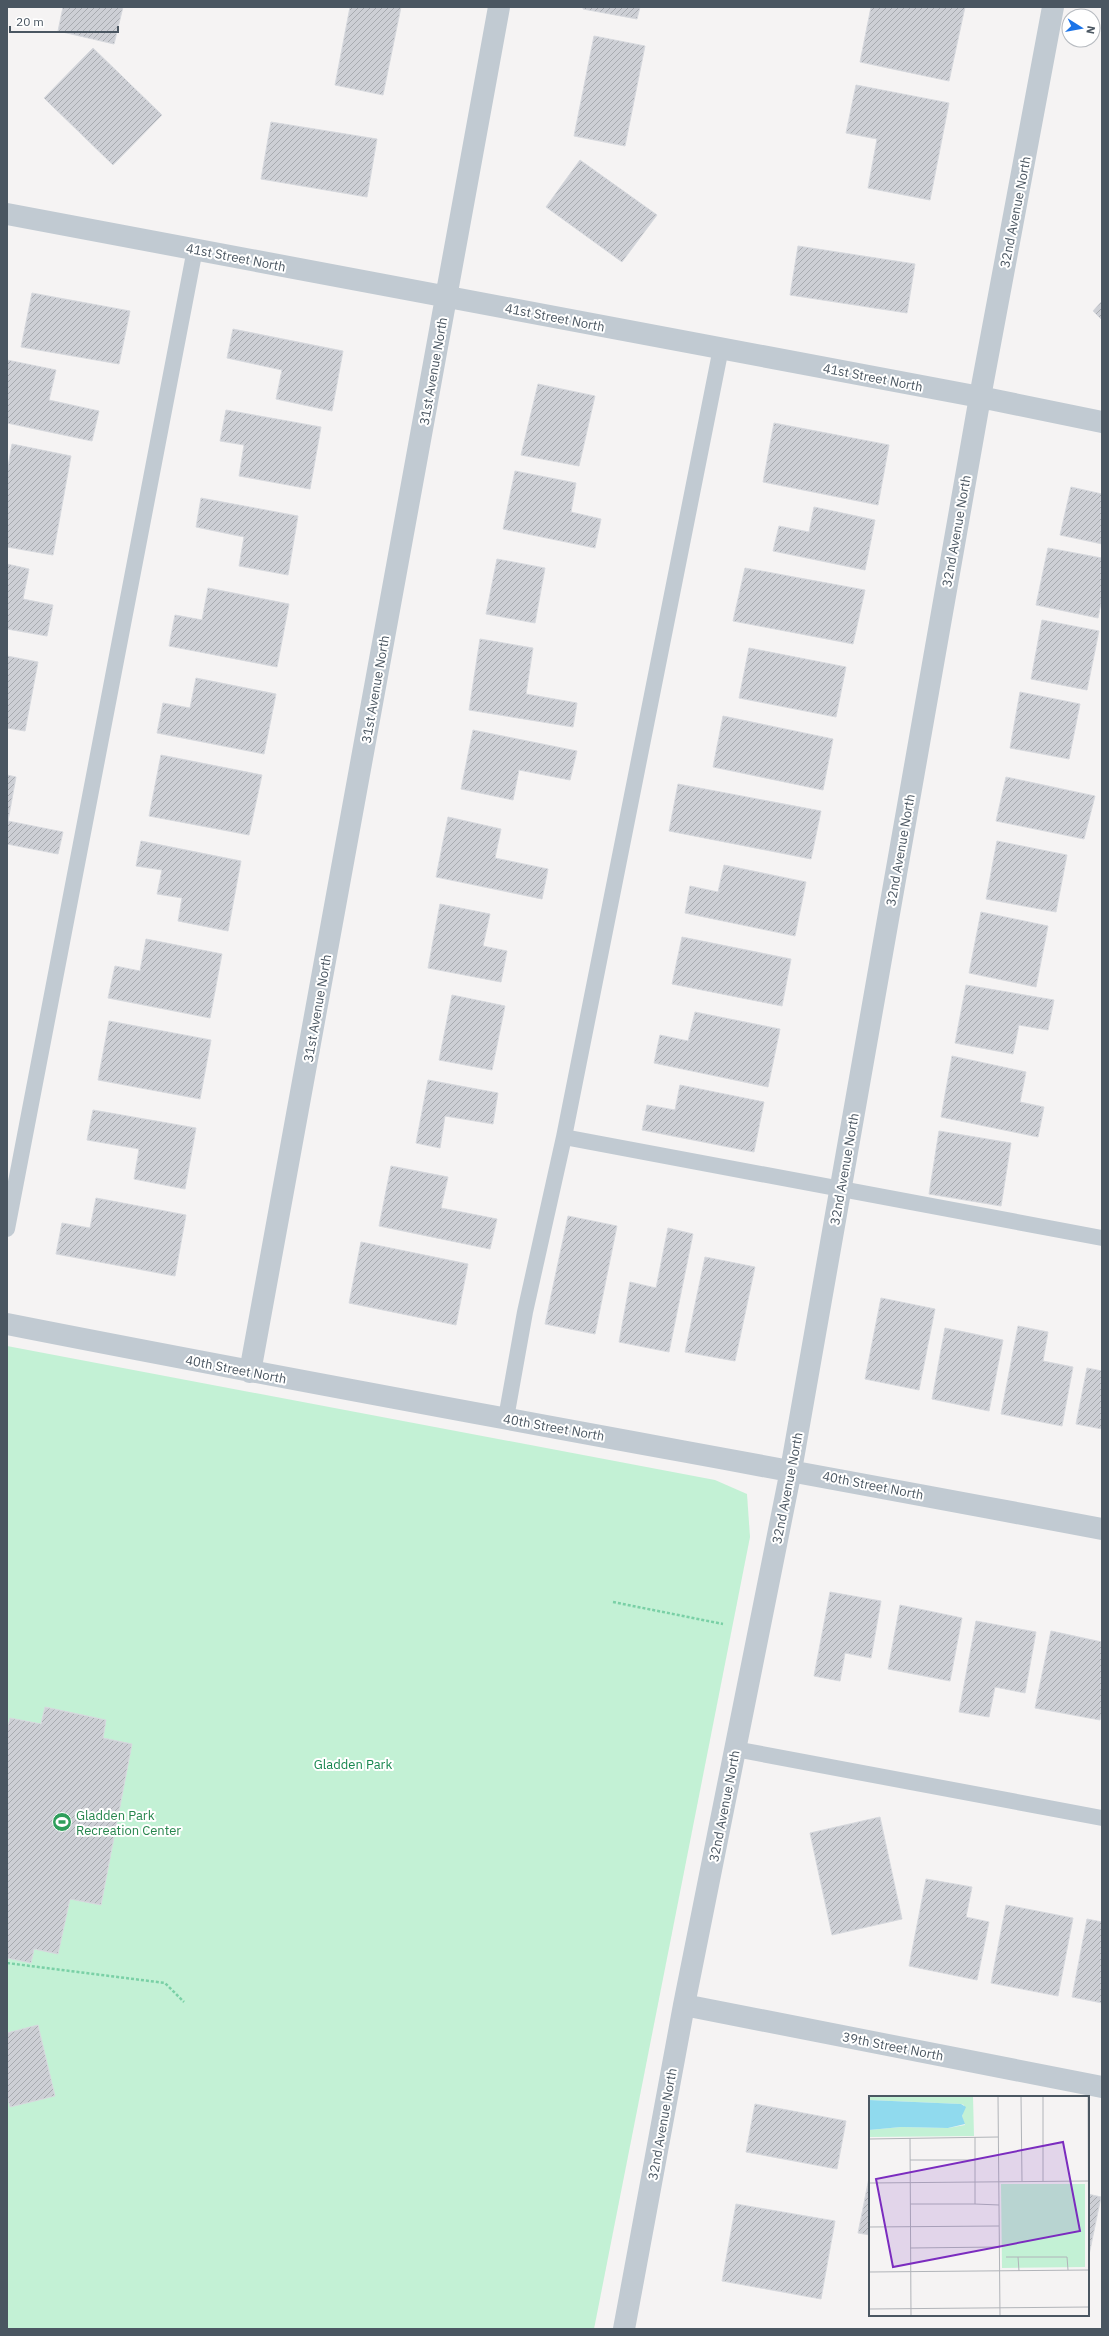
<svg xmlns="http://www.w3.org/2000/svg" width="1109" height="2336" font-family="'IBM Plex Sans',sans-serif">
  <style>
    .green { fill: #c3f1d5 }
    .building { fill: url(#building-hatch); stroke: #d7d9de }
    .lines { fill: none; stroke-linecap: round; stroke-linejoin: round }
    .path { stroke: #7ad0a6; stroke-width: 2.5; stroke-dasharray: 3 2; stroke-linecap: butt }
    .service { stroke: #c1cad2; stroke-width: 16 }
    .minor { stroke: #c1cad2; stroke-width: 22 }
    .labels { text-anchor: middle; stroke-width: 4; stroke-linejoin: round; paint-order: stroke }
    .street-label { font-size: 13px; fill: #4a5661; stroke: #fff }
    .park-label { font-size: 13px; fill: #17864f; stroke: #fff }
    .leisure-label { font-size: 13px; fill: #27864d; stroke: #fff; text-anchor: start }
    .inset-road { fill: none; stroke: #b1b4b9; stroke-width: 1 }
    .view { fill: #7b2cbf; fill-opacity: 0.15; stroke: #7b2cbf; stroke-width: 2 }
    .inset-edge { fill: none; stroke: #4a5661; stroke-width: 2 }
  </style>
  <defs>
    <pattern id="building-hatch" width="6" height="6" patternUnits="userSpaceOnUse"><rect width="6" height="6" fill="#cdcfd5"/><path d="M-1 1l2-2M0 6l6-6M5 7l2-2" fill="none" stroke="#a8abb0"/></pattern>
  </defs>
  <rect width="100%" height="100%" fill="#f5f3f3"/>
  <!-- green -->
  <path class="green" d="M7,1346L715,1480L747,1494L750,1537L594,2329H7Z"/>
  <!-- building -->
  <path class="building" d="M63,7H123L114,44L58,31Z
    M350,7H401L383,95L335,85Z
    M583,7H640L637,19L583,9Z
    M871,7H965L949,81L860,62Z
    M594,36L645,46L625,146L574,136Z
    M93,48L162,115L113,165L44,98Z
    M856,85L949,103L930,200L868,188L877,139L846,133Z
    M271,122L377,139L367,197L261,179Z
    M580,160L657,215L622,262L546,207Z
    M798,246L915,264L907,313L790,295Z
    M32,293L130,311L119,364L21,347Z
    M1102,301V320L1093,311Z
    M233,329L343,351L332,411L276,399L282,370L227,358Z
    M7,360L56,370L49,400L99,411L92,441L7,423Z
    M538,384L595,396L579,466L521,455Z
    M226,410L321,427L310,489L239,476L244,445L220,441Z
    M774,423L889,445L878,505L763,482Z
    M12,444L71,456L53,555L7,547V472Z
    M515,471L576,483L571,512L601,519L595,548L503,529Z
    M1071,487L1102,494V544L1060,535Z
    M201,498L298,516L288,575L239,566L244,537L196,527Z
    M814,507L875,520L865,570L773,551L779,526L809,532Z
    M1048,548L1102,558V598L1098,618L1036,605Z
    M497,559L545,568L535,623L486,614Z
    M7,564L29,569L23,599L53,605L47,636L7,629Z
    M745,568L865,590L853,644L733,621Z
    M208,588L289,604L277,667L169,646L175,615L202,620Z
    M1042,620L1099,631L1087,690L1031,679Z
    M480,639L533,648L526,694L577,703L573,727L469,710Z
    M749,648L846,667L836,717L739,698Z
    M7,656L38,662L25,731L7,728Z
    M196,678L276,694L264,754L157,733L163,703L190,708Z
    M1020,692L1080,704L1069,759L1010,748Z
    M723,716L833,739L823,790L713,767Z
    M473,730L577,751L570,780L519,770L513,800L461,789Z
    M161,755L262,775L249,835L149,816Z
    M7,775L16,777L8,821L63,832L58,854L7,844Z
    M1006,777L1095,796L1084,839L996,821Z
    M678,784L821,811L811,859L669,831Z
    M448,817L501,829L495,858L548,869L542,899L436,877Z
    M141,841L241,861L228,931L178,921L182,898L157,894L162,870L136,866Z
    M997,841L1067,855L1056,912L986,899Z
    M724,865L806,882L795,936L685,913L690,886L718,892Z
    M440,904L490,914L483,946L507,951L501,982L428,968Z
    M981,912L1048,926L1036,987L969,973Z
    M682,937L791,959L782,1006L672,984Z
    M146,939L222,954L210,1018L108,998L115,966L140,971Z
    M966,985L1054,1000L1048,1030L1019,1025L1013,1054L955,1043Z
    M452,995L505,1006L492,1070L439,1060Z
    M695,1012L780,1029L768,1087L654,1063L660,1035L688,1041Z
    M109,1021L211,1040L200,1099L98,1080Z
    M952,1056L1026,1072L1020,1102L1044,1107L1038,1137L941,1117Z
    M428,1080L498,1093L493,1124L445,1116L440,1148L416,1143Z
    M680,1085L764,1102L754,1152L642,1130L647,1105L675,1110Z
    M93,1110L196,1128L185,1189L134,1179L139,1149L87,1140Z
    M939,1131L1011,1143L1001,1206L929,1194Z
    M391,1166L448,1177L441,1208L497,1219L490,1249L379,1226Z
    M96,1198L186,1215L175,1276L56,1254L62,1223L90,1228Z
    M568,1216L617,1226L595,1334L545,1324Z
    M668,1228L693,1234L669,1352L619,1342L630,1282L656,1288Z
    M361,1242L468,1264L456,1325L349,1303Z
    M705,1257L755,1267L735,1361L685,1352Z
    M881,1298L935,1309L919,1390L865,1379Z
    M1018,1326L1048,1332L1043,1361L1073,1367L1062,1426L1001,1414Z
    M945,1328L1003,1340L989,1411L932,1399Z
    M1087,1368L1102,1371V1429L1076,1424Z
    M830,1592L881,1601L871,1658L845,1653L840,1681L814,1676Z
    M900,1605L962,1618L950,1681L888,1669Z
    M976,1621L1036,1632L1025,1693L995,1687L989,1717L959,1712Z
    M1051,1631L1102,1642V1710L1100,1720L1035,1708Z
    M45,1707L106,1720L103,1738L132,1744L101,1905L70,1899L58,1954L34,1949L31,1963L7,1958V1730L10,1718L41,1724Z
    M880,1817L902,1919L832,1935L810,1833Z
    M926,1879L972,1887L966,1917L989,1922L977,1980L909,1966Z
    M1006,1905L1073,1918L1058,1996L991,1983Z
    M1087,1919L1102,1922V2003L1072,1997Z
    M38,2025L55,2096L10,2107L7,2095V2033Z
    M755,2104L846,2121L837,2169L746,2152Z
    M870,2173V2235L858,2233Z
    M1088,2194L1101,2197L1089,2255H1088Z
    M736,2204L835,2221L821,2299L722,2281Z"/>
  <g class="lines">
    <!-- path -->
    <path class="path" d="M613,1602L723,1624
      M7,1963L165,1983L184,2002"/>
    <!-- service -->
    <path class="service" d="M721,348L564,1137L1102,1238
      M7,1229L195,249
      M506,1418L525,1312L564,1137
      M735,1749L1102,1818"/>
    <!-- minor -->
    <path class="minor" d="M7,214L980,397L1102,422
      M7,1324C371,1396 737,1460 1102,1529
      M250,1372L499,7
      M684,2005L1102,2087
      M624,2329L684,2005L791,1470L980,397L1053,7"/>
  </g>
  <!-- icons -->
  <defs>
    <g id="stadium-disc" transform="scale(1)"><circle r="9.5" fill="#2e9e5b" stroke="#fff"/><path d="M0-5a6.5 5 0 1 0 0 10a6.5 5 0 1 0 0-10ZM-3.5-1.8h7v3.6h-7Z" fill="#fff"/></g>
  </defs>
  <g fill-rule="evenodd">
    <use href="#stadium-disc" x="62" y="1822"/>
  </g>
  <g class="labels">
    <!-- street labels -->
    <g class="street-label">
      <text transform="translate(1015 212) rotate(-79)" y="5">32nd Avenue North</text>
      <text transform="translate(236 257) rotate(11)" y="5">41st Street North</text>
      <text transform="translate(555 317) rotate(11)" y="5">41st Street North</text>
      <text transform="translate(433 371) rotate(-80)" y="5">31st Avenue North</text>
      <text transform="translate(873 377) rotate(11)" y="5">41st Street North</text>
      <text transform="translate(956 531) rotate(-80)" y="5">32nd Avenue North</text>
      <text transform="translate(375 689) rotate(-80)" y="5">31st Avenue North</text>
      <text transform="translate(900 850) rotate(-80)" y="5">32nd Avenue North</text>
      <text transform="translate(317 1008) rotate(-80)" y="5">31st Avenue North</text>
      <text transform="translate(844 1169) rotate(-80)" y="5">32nd Avenue North</text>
      <text transform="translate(236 1369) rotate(11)" y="5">40th Street North</text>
      <text transform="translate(554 1427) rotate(10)" y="5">40th Street North</text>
      <text transform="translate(873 1485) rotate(11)" y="5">40th Street North</text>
      <text transform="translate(787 1488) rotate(-79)" y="5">32nd Avenue North</text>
      <text transform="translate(724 1806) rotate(-79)" y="5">32nd Avenue North</text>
      <text transform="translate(893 2046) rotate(11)" y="5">39th Street North</text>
      <text transform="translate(662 2124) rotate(-80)" y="5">32nd Avenue North</text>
    </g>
    <!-- park labels -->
    <g class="park-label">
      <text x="353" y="1769">Gladden Park</text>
    </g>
    <!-- leisure labels -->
    <g class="leisure-label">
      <text x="76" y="1820">Gladden Park<tspan x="76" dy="15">Recreation Center</tspan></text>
    </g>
  </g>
  <!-- overview -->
  <g transform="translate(869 2096)">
    <rect width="220" height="220" fill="#f5f3f3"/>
    <path d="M104,0L105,40L0,41V34L32,31L79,32L96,29L93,21L95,9L92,8L0,4V1ZM132,88H216V171L133,172Z" fill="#c3f1d5"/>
    <path d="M0,4L92,8L97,11L93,20L96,28L79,32L32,31L0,34Z" fill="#90daee"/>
    <path class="inset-road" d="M129,0L131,220M152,0L153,85M219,0L220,204M41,42L42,220M0,43L129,41M41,64H106M174,85V0M0,87L220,85M41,108H106V41M106,108L130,109M0,131L130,130M41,152L130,151M137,161H198L199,174M149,161L150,175M0,176L220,174M0,213L220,211"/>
    <path class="view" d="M194,46L211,135L24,171L7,83Z"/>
    <rect width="220" height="220" class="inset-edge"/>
  </g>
  <!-- border -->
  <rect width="1109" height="2336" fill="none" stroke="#4a5661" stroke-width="16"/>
  <!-- north arrow -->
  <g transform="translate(1081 28) rotate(101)"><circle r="19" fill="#ffffff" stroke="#b7bbc0"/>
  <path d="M0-3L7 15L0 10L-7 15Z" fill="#1a73e8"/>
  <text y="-6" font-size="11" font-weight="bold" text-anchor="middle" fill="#4a5661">N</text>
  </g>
  <!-- scale -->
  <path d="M10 26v6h108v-6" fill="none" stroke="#4a5661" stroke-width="2"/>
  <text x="16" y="26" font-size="12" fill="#4a5661" stroke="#ffffff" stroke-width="3" paint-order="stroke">20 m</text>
</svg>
